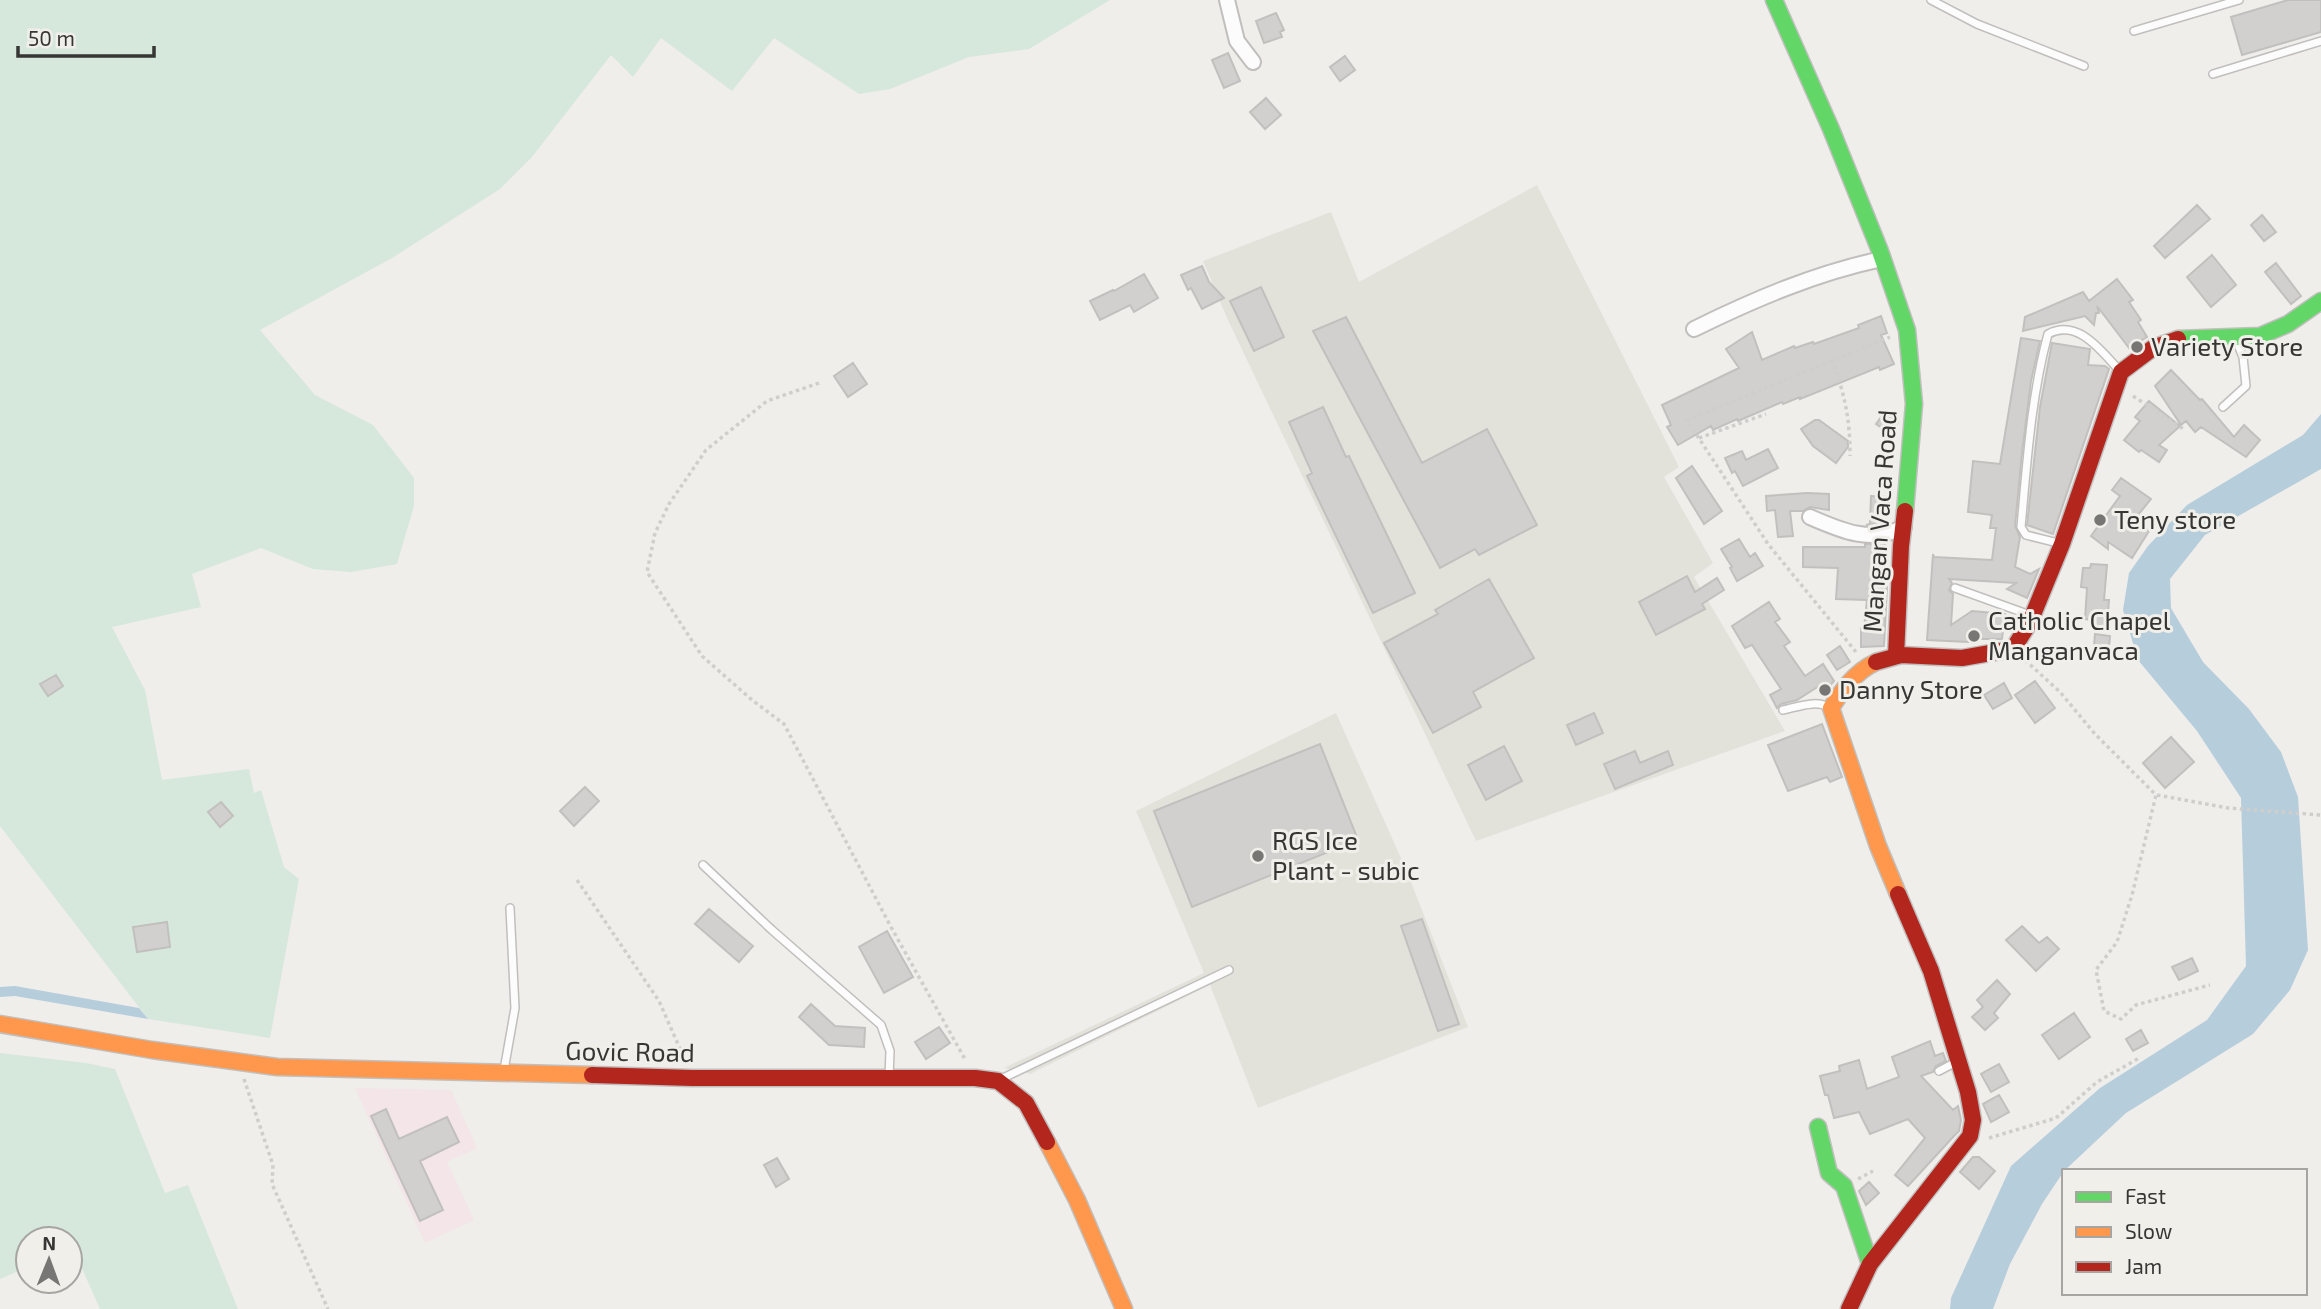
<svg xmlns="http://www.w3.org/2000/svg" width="2321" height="1309" font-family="'Exo 2',sans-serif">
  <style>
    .built { fill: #e3e2da }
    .education { fill: #f3e5e8 }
    .green { fill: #d6e7dc }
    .water { fill: #b6cddb }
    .building { fill: #d1d0ce; stroke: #c1c0be; stroke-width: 2 }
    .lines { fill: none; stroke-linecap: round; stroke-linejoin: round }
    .lane-casing { stroke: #c0bfbd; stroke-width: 10 }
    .street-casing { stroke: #c0bfbd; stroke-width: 18 }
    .fast-casing { stroke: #c0bfbd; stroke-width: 19 }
    .slow-casing { stroke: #c0bfbd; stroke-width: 19 }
    .jam-casing { stroke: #c0bfbd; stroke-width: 19 }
    .path { stroke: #cececd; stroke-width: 3.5; stroke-dasharray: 3.5 3.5; stroke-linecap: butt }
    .lane { stroke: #fdfcfc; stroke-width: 7 }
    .street { stroke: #fdfcfc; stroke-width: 14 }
    .fast { stroke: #63d668; stroke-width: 16 }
    .slow { stroke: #ff974d; stroke-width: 16 }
    .jam { stroke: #b3261e; stroke-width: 16 }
    .poi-dot { fill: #777674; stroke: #f0efea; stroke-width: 2.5 }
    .labels { text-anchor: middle; stroke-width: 6; stroke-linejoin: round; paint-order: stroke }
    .poi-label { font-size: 26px; fill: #363634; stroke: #f0efea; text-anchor: start }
    .street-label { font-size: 26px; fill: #363634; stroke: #f0efea }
  </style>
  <rect width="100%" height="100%" fill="#efeeeb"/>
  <!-- built -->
  <path class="built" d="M1537,185L1679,467L1664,477L1713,563L1694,577L1785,731L1476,841L1227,318L1203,261L1331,212L1359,282Z
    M1336,713L1405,867L1468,1027L1258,1108L1210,985L1030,1074L1004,1068L1204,973L1136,811Z"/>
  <!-- education -->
  <path class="education" d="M355,1088L451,1090L477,1148L447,1162L474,1220L425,1243Z"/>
  <!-- green -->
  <path class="green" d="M0,0H1110L1029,49L969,57L890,89L859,94L774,38L732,91L661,38L633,77L611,55L532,157L500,189L392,258L260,330L315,395L373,425L414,478V506L397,564L351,572L313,569L261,548L192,574L201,607L112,627L145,690L162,780L249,769L254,793L261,790L284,867L299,879L270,1038L148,1019L0,826Z
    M0,1053L86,1063L115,1069L165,1193L188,1185L238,1309H100L73,1248H70V1239H28V1267L0,1279Z"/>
  <!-- water -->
  <path class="water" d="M2321,414V469L2205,535L2170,579L2171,608L2203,662L2249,709L2281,752L2298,797L2308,950L2290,990L2253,1034L2126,1113L2064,1171L2042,1204L2010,1264L1993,1309H1950L1951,1298L2011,1166L2100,1088L2207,1020L2246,966L2241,798L2197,731L2138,660L2123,610L2129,573L2148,546L2187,505L2303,435Z
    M15,986L139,1008L148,1019L15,996L0,997V987Z"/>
  <!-- building -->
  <path class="building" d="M2288,0H2321V32L2242,55L2231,17Z
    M1276,13L1284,30L1280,32L1282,37L1264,43L1256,21Z
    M1228,53L1240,81L1224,88L1212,60Z
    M1345,56L1355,70L1340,81L1330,67Z
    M1266,98L1281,115L1265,129L1250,112Z
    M2197,205L2210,219L2165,258L2154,246Z
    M2262,215L2276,232L2264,241L2251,225Z
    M2212,255L2236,285L2211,307L2187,277Z
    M2276,263L2301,296L2291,304L2265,272Z
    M1202,266L1209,282L1224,298L1202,309L1191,288L1188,290L1181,275Z
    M1144,274L1158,298L1134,312L1130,305L1100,320L1090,301L1113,290L1114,291Z
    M2117,279L2133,300L2129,302L2141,320L2138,322L2147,337L2129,348L2097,306L2099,313H2096L2094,325L2085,316L2023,331L2025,317L2083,292L2089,301Z
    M1261,287L1284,337L1254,351L1230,301Z
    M1881,316L1887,333L1881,335L1894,364L1880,370L1879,367L1800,399V397L1783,404L1782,402L1738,421L1737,419L1713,430L1711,426L1678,445L1667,427L1671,425L1662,405L1739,368L1726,349L1752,332L1762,360L1794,346L1795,348L1813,342L1814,344L1859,328L1858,325Z
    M1346,317L1422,463L1487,429L1537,525L1479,555L1475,549L1440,568L1313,331Z
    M2021,338L2040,341L2031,381L2022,453L2015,526L2020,537L2015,567L2030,574L2039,569L2027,598L2007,589L2016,583L1949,579L1952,583L1949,590L1953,594L1951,625L1972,611L2005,614L2002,639H1974L1969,642L1927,640L1933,554L1934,557L1992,560L1996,528H1990L1992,515L1968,512L1973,461L2000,464Z
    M2052,343L2090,349L2088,365L2105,366L2109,369L2053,534L2027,525L2040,407Z
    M853,363L867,384L848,397L834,376Z
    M2171,370L2200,400L2202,399L2234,437L2244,425L2260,440L2246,457L2201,427L2195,432L2186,421L2181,425L2155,386Z
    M2149,401L2180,426L2159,445L2167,450L2159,462L2141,450L2139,452L2124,440L2140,421L2135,417Z
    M1323,407L1346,457L1349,456L1415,593L1373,613L1307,476L1312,473L1289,422Z
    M1884,413L1898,422L1891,434L1876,424Z
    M1815,420H1819L1848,441V447L1836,463L1813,446L1801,429Z
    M1768,449L1778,468L1743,486L1735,471L1732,473L1725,458L1742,451L1746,460Z
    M1692,466L1722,511L1704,524L1676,478Z
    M2121,478L2151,499L2134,520L2149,531L2132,558L2108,542V549L2091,536L2120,496L2112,490Z
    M1807,493L1829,494V510L1810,507L1803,511H1790L1793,536L1778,537L1775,510L1767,511L1766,496Z
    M1871,496L1887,497L1886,523L1866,525L1870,524Z
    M1739,539L1750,557L1755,553L1763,566L1737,581L1730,568L1732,567L1721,549Z
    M1885,543L1881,587H1887L1884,646L1861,647V628H1864L1867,600L1836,599L1838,568L1803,567V547H1865V544Z
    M2091,564L2107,565L2104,600H2109L2107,627L2092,626L2093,620L2085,619L2087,588L2081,587L2083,568H2090Z
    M1687,576L1695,592L1717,578L1724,590L1702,604L1705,609L1656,635L1639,602Z
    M1489,579L1534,658L1473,692L1481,707L1433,733L1384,643L1438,614L1435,610Z
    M1769,602L1780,619L1775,622L1790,642L1784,646L1805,676L1823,664L1834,681L1824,693L1819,686L1797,700L1781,704L1777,708L1770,695L1781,689L1752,645L1745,648L1732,626Z
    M2095,634L2110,636L2108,659L2093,658Z
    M1840,646L1850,662L1837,670L1827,655Z
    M56,675L63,686L48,696L40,684Z
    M2035,681L2055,708L2035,723L2015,695Z
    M2004,683L2012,698L1993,709L1984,695Z
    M1594,713L1603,733L1576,745L1567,725Z
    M1822,724L1842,777L1830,782L1827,777L1788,791L1768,745Z
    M2171,737L2194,762L2165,788L2143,763Z
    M1320,744L1358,840L1192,907L1154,811Z
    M1504,746L1522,781L1486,800L1468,765Z
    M1635,751L1640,763L1668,751L1673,765L1615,789L1604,764Z
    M585,787L599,801L574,826L560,811Z
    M221,802L233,816L220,827L208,812Z
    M709,909L753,946L739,962L695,924Z
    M1422,919L1459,1024L1438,1031L1401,926Z
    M167,922L170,947L137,952L133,927Z
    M2022,926L2039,943L2047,937L2059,949L2036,971L2006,940Z
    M887,931L913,977L884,993L859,947Z
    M2192,958L2198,971L2179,980L2172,967Z
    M1997,980L2010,994L1994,1013L1998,1018L1985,1030L1972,1017L1983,1007L1977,1000Z
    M811,1004L835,1026L865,1028L864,1047L829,1045L799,1017Z
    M2074,1013L2090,1037L2059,1059L2042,1035Z
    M939,1027L950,1043L926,1059L915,1042Z
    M2141,1030L2148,1043L2133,1051L2126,1039Z
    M1930,1041L1935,1056L1943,1053L1946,1061L1936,1066L1933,1072L1921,1076L1953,1110L1958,1106L1961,1120L1959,1131L1954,1136L1908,1186L1895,1175L1925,1138L1908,1119L1870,1134L1859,1112L1834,1118L1828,1095H1825L1820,1076L1840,1071L1839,1066L1859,1060L1867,1089L1899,1077L1892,1057Z
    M1999,1064L2009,1082L1991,1092L1981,1074Z
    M1999,1095L2009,1112L1991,1122L1983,1104Z
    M386,1109L399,1139L447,1117L459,1142L420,1161L443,1210L420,1221L371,1116Z
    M1973,1157H1979L1995,1171L1979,1189L1960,1172Z
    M777,1158L789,1179L776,1187L764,1165Z
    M1869,1182L1879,1193L1866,1205L1859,1191Z"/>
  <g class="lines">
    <!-- lane casing -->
    <g class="lane-casing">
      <path id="lane" d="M1931,0L1977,24L2084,66
        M2134,31L2239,0
        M2213,74L2321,41
        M2223,407L2246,386L2243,357L2236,340
        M2062,544L2026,535L2021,527C2027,462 2031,397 2048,334C2078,318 2101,351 2120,371
        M1955,588L2030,615
        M1783,710C1798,707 1817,699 1830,708
        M703,865L772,930L881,1025L890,1051L889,1077
        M504,1070L515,1008L510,908
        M1939,1071L1956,1062
        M999,1080L1229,970"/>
    </g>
    <!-- street casing -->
    <g class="street-casing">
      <path id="street" d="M1227,0L1237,41L1253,62
        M1694,329C1755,299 1816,273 1882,259
        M1810,517C1842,531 1871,544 1904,527"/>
    </g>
    <!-- fast casing -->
    <g class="fast-casing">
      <path id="fast" d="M1774,0L1831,129L1880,251L1907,330L1914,404L1905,511
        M2178,339L2260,336L2288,324L2321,301
        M1818,1127L1829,1173L1844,1186L1870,1264"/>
    </g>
    <!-- slow casing -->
    <g class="slow-casing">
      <path id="slow" d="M1876,662C1855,672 1843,689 1831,708L1878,846L1898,894
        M0,1024L152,1050L277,1067L592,1075
        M1047,1142L1077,1200L1124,1309"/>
    </g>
    <!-- jam casing -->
    <g class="jam-casing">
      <path id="jam" d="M1896,656L1901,546L1905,511
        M1876,662L1901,655L1962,658L2013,649L2030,622L2062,544L2121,372L2153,348L2178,339
        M592,1075L692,1078H975L998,1081L1026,1103L1047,1142
        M1849,1309L1870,1264L1970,1136L1973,1120L1968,1092L1931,971L1898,894"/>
    </g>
    <!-- path -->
    <path class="path" d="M1832,359C1845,396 1850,418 1850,456
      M819,383L767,401L706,450L669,504L655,533L647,572L702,656L752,700L784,724L891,927L966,1061
      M2133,396L2185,430
      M1699,438L1766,414
      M1856,652L1768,544L1687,420L1890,337
      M2025,660L2060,692L2095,734L2156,795L2132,895L2117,942L2096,970L2104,1011L2121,1019L2136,1005L2210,985
      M2157,795L2228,808L2321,815
      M577,880L659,1001L685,1060
      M244,1079L273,1165L272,1184L328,1309
      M1989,1138L2056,1118L2097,1082L2141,1057
      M1858,1179L1873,1171"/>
    <!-- lane -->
    <use href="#lane" class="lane"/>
    <!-- street -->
    <use href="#street" class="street"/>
    <!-- fast -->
    <use href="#fast" class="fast"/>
    <!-- slow -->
    <use href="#slow" class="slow"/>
    <!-- jam -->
    <use href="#jam" class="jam"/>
  </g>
  <!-- markers -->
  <g class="poi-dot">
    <circle cx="2137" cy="347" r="7"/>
    <circle cx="2100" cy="520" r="7"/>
    <circle cx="1974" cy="636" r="7"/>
    <circle cx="1825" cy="690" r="7"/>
    <circle cx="1258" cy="856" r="7"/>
  </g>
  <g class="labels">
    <!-- poi labels -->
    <g class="poi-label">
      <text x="2151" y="356">Variety Store</text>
      <text x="2114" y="529">Teny store</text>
      <text x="1988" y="630">Catholic Chapel<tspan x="1988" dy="30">Manganvaca</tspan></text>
      <text x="1839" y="699">Danny Store</text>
      <text x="1272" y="850">RGS Ice<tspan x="1272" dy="30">Plant - subic</tspan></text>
    </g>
    <!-- street labels -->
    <g class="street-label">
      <text transform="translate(1880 521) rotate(-86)" y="9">Mangan Vaca Road</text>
      <text transform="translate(630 1052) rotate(1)" y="9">Govic Road</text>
    </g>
  </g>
  <!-- legend -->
  <rect x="2062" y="1169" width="245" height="126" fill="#f0efea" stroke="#a6a5a1" stroke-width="2"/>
  <rect x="2076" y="1192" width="35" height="10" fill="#63d668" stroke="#a6a5a1" stroke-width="2"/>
  <text x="2125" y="1204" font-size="21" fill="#363634">Fast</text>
  <rect x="2076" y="1227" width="35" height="10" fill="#ff974d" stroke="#a6a5a1" stroke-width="2"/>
  <text x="2125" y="1239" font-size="21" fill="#363634">Slow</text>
  <rect x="2076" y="1262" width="35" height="10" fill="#b3261e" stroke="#a6a5a1" stroke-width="2"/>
  <text x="2125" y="1274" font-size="21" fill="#363634">Jam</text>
  <!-- north arrow -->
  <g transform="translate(49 1260) rotate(1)"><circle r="33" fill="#f0efea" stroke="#a6a5a1" stroke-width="2"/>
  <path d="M0-5L12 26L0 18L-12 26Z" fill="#777674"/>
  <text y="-10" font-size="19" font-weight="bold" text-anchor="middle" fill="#363634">N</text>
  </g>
  <!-- scale -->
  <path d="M18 46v10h136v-10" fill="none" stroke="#363634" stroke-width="3.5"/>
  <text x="28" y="46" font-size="21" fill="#363634" stroke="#f0efea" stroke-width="5" paint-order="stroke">50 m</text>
</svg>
